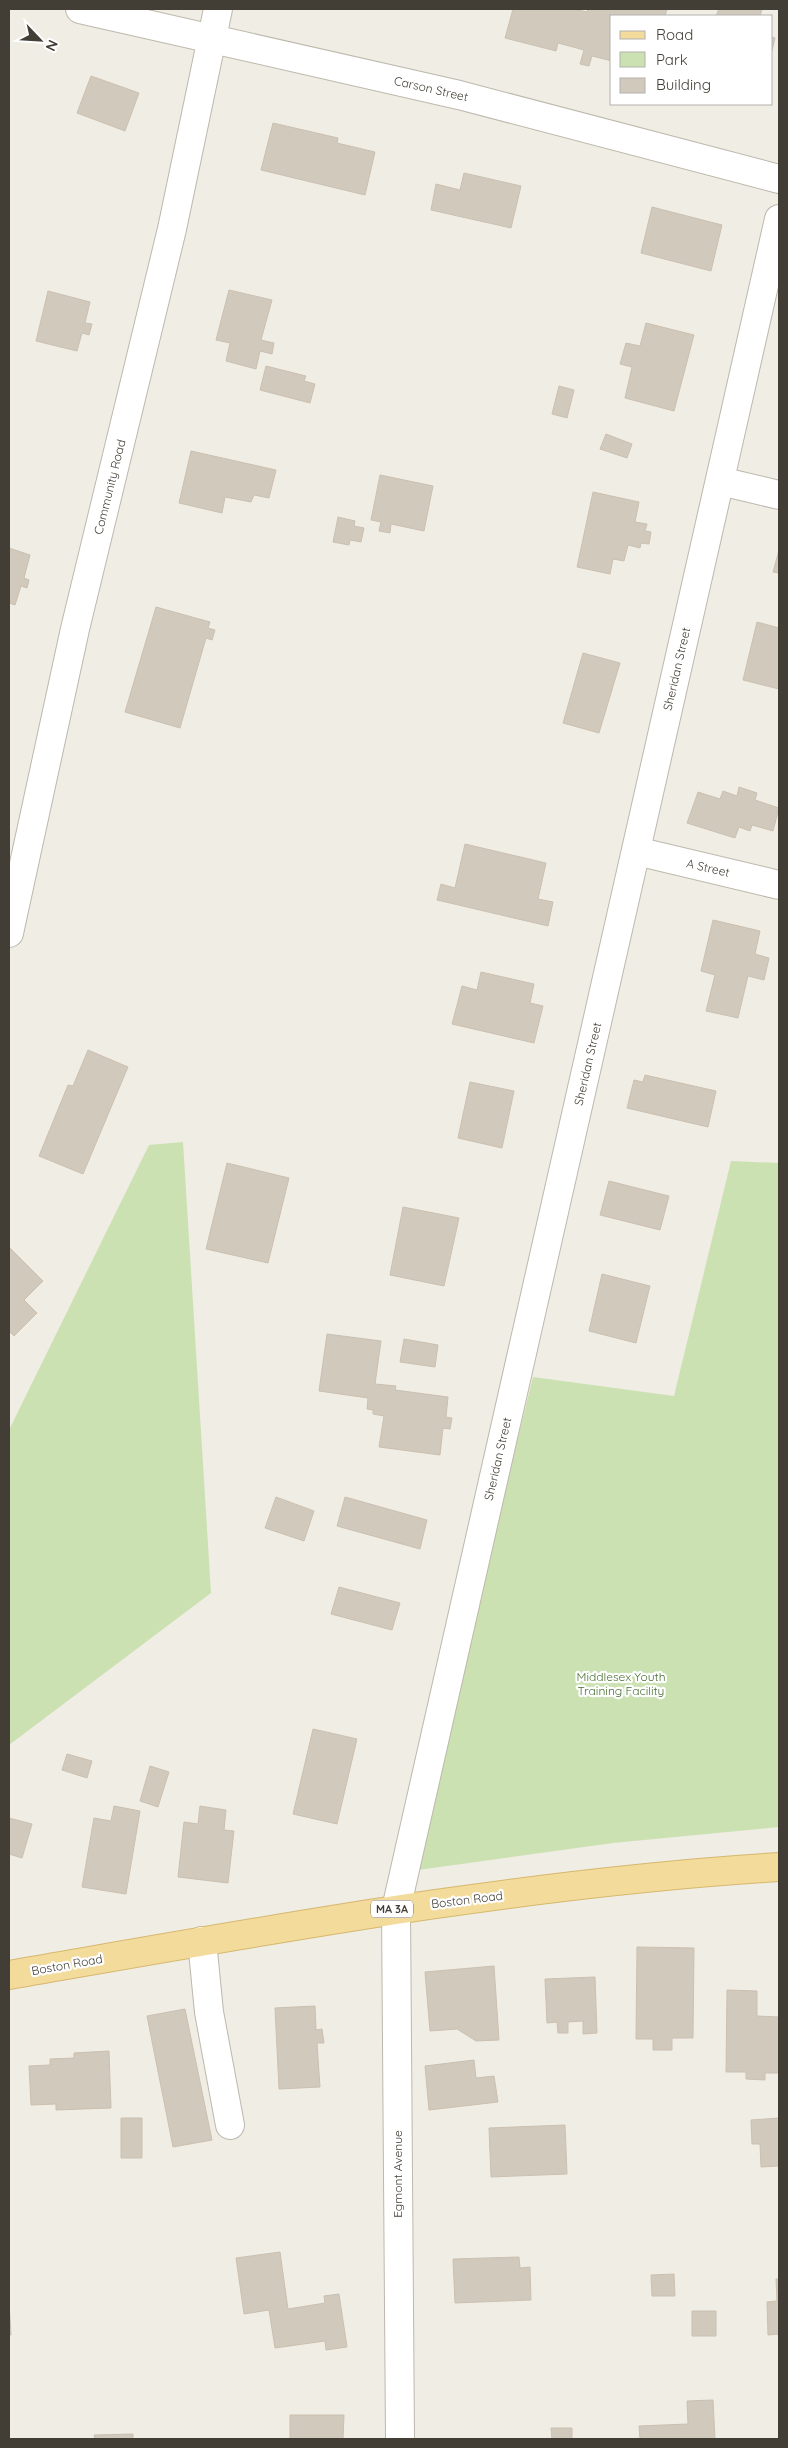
<svg xmlns="http://www.w3.org/2000/svg" width="788" height="2448" font-family="Quicksand,sans-serif">
  <style>
    .green { fill: #cbe1b2 }
    .building { fill: #d1c9bc; stroke: #cbc0b0 }
    .lines { fill: none; stroke-linecap: round; stroke-linejoin: round }
    .minor-casing { stroke: #beb8ac; stroke-width: 30 }
    .major-casing { stroke: #d6b86d; stroke-width: 30 }
    .minor { stroke: #fff; stroke-width: 28 }
    .major { stroke: #f3db9b; stroke-width: 28 }
    .labels { text-anchor: middle; stroke-width: 4.5; stroke-linejoin: round; paint-order: stroke }
    .shield { fill: #fff; stroke: #7b7772; stroke-width: 1 }
    .shield-label { font-size: 11px; font-weight: bold; fill: #423d35 }
    .street-label { font-size: 12px; fill: #423d35; stroke: #fff }
    .park-label { font-size: 12px; fill: #466d2f; stroke: #fff }
  </style>
  <rect width="100%" height="100%" fill="#f0ede5"/>
  <!-- green -->
  <path class="green" d="M183,1142L211,1593L9,1745V1430L149,1145Z
    M731,1161L779,1163V1827L613,1843L411,1871L533,1377L674,1396Z"/>
  <!-- building -->
  <path class="building" d="M513,9H573L587,12L588,9H667L665,16H612V61L592,56L589,66L580,64L584,50L558,43L556,51L505,38Z
    M719,9H762L760,16H716Z
    M772,37L775,38L772,51Z
    M91,76L139,93L125,131L77,113Z
    M273,123L338,138L337,143L375,152L365,195L261,170Z
    M464,173L521,186L511,228L431,210L436,184L460,190Z
    M652,207L722,225L711,271L641,253Z
    M229,290L272,300L261,340L274,343L272,354L260,351L256,369L226,361L230,343L216,340Z
    M48,291L90,302L85,323L92,324L89,335L82,333L77,351L36,341Z
    M646,323L694,335L674,411L625,398L632,367L620,364L626,343L640,346Z
    M266,366L306,376L304,381L315,384L310,403L260,390Z
    M559,386L574,390L567,418L552,414Z
    M606,434L632,444L627,458L600,449Z
    M191,451L276,470L269,498L254,495L251,502L225,497L222,513L179,503Z
    M380,475L433,486L424,531L391,524L390,533L379,531L381,522L371,520Z
    M593,492L639,502L635,522L647,524L645,531L651,532L649,544L641,543L640,548L628,545L624,561L613,559L610,574L577,567Z
    M338,517L355,521L354,526L364,528L361,542L350,540L349,545L333,542Z
    M9,548L30,555L24,578L29,580L27,588L21,586L15,605L9,603Z
    M779,550V573L773,572Z
    M156,607L210,622L208,628L215,630L212,640L206,638L180,728L125,712Z
    M757,622L779,628V689L743,680Z
    M583,653L620,663L599,733L563,723Z
    M739,787L757,793L755,800L779,808L773,831L752,825L750,831L739,827L735,838L687,823L698,792L720,799L723,791L737,796Z
    M465,844L546,863L538,899L553,902L548,926L437,900L441,884L455,888Z
    M713,920L760,931L755,954L769,958L764,980L748,976L738,1018L706,1011L715,975L701,971Z
    M481,972L534,984L530,1003L543,1006L534,1043L452,1024L462,986L477,990Z
    M88,1050L128,1067L83,1174L39,1156L68,1085L73,1086Z
    M645,1075L716,1091L708,1127L627,1108L634,1080L643,1082Z
    M470,1082L514,1091L502,1148L458,1138Z
    M227,1163L289,1178L268,1263L206,1249Z
    M609,1181L669,1196L660,1230L600,1215Z
    M403,1207L459,1218L444,1286L390,1275Z
    M9,1247L43,1281L24,1300L37,1313L14,1336L9,1331Z
    M602,1274L650,1286L636,1343L589,1331Z
    M327,1334L381,1341L375,1384L396,1386L395,1390L448,1397L446,1417L452,1418L450,1429L443,1428L440,1455L379,1447L384,1416L373,1414V1410L367,1409L368,1398L319,1391Z
    M404,1339L438,1345L435,1367L400,1362Z
    M276,1497L314,1511L304,1541L265,1528Z
    M345,1497L427,1520L420,1549L337,1526Z
    M339,1587L400,1603L392,1630L331,1614Z
    M313,1729L357,1739L337,1824L293,1814Z
    M67,1754L92,1761L87,1778L62,1770Z
    M150,1766L169,1772L158,1807L140,1801Z
    M114,1806L140,1811L126,1894L82,1887L94,1818L111,1821Z
    M200,1806L226,1810L224,1830L234,1831L228,1883L178,1877L184,1822L198,1824Z
    M9,1818L32,1824L22,1858L9,1854Z
    M637,1947L694,1948L693,2038H672V2050H653V2039H636Z
    M494,1966L499,2040L476,2041L457,2029L430,2031L425,1972Z
    M595,1977L597,2033L583,2034V2021L568,2022V2033H558L557,2022L547,2023L545,1979Z
    M727,1990L757,1991V2016L779,2017V2073H765V2080L746,2079V2072H726Z
    M315,2006L316,2030L322,2029L324,2043H317L320,2087L279,2089L275,2008Z
    M185,2009L212,2140L173,2147L147,2016Z
    M109,2051L111,2108L56,2110V2104L31,2105L29,2066L50,2065V2059L74,2058V2053Z
    M474,2060L476,2078L494,2076L498,2102L429,2110L425,2066Z
    M121,2118H142V2158H121Z
    M779,2118V2166L761,2167L760,2144H752L751,2120Z
    M565,2125L567,2174L491,2177L489,2128Z
    M280,2252L288,2309L325,2303L324,2296L339,2294L347,2347L326,2350L325,2341L275,2348L269,2310L244,2314L236,2258Z
    M519,2257L520,2268L530,2267L531,2300L455,2303L453,2259Z
    M674,2274L675,2296H652L651,2275Z
    M776,2279H779V2334L768,2335L767,2302L777,2301Z
    M9,2302L11,2335H9Z
    M692,2311H716V2336H692Z
    M713,2400L715,2439H640L639,2426L688,2424L687,2401Z
    M290,2415H344L343,2439H290Z
    M551,2428H572V2439H552Z
    M133,2434V2439H95L94,2435Z"/>
  <g class="lines">
    <!-- minor casing -->
    <g class="minor-casing">
      <path id="minor" d="M80,9L459,95L779,179
        M720,481L779,495
        M636,851L779,885
        M9,933L75,629L172,229L218,9
        M202,1941L209,2012L230,2125
        M400,2439L396,1909L779,219"/>
    </g>
    <!-- major casing -->
    <g class="major-casing">
      <path id="major" d="M9,1975C264,1931 520,1883 779,1867"/>
    </g>
    <!-- minor -->
    <use href="#minor" class="minor"/>
    <!-- major -->
    <use href="#major" class="major"/>
  </g>
  <g class="labels">
    <!-- shield labels -->
    <rect class="shield" x="371" y="1900.5" width="42" height="17" rx="4"/>
    <g class="shield-label">
      <text x="392" y="1913">MA 3A</text>
    </g>
    <!-- street labels -->
    <g class="street-label">
      <text transform="translate(431 89) rotate(13)" y="4">Carson Street</text>
      <text transform="translate(110 487) rotate(-76)" y="4">Community Road</text>
      <text transform="translate(677 669) rotate(-77)" y="4">Sheridan Street</text>
      <text transform="translate(708 868) rotate(13)" y="4">A Street</text>
      <text transform="translate(588 1064) rotate(-77)" y="4">Sheridan Street</text>
      <text transform="translate(498 1459) rotate(-77)" y="4">Sheridan Street</text>
      <text transform="translate(467 1900) rotate(-7)" y="4">Boston Road</text>
      <text transform="translate(67 1965) rotate(-10)" y="4">Boston Road</text>
      <text transform="translate(398 2174) rotate(-90)" y="4">Egmont Avenue</text>
    </g>
    <!-- park labels -->
    <g class="park-label">
      <text x="621" y="1681">Middlesex Youth<tspan x="621" dy="14">Training Facility</tspan></text>
    </g>
  </g>
  <!-- border -->
  <rect width="788" height="2448" fill="none" stroke="#423d35" stroke-width="20"/>
  <!-- legend -->
  <rect x="610" y="15" width="162" height="90" fill="#ffffff" stroke="#b3b1ae"/>
  <rect x="620" y="31" width="25" height="8" fill="#f3db9b" stroke="#b3b1ae"/>
  <text x="656" y="40" font-size="15" fill="#423d35">Road</text>
  <rect x="620" y="52" width="25" height="15" fill="#cbe1b2" stroke="#b3b1ae"/>
  <text x="656" y="65" font-size="15" fill="#423d35">Park</text>
  <rect x="620" y="78" width="25" height="15" fill="#d1c9bc" stroke="#b3b1ae"/>
  <text x="656" y="90" font-size="15" fill="#423d35">Building</text>
  <!-- north arrow -->
  <g transform="translate(40 40) rotate(115)" stroke="#ffffff" stroke-width="4" paint-order="stroke">
  <path d="M0-4L9 19L0 12L-9 19Z" fill="#423d35"/>
  <text y="-8" font-size="14" font-weight="bold" text-anchor="middle" fill="#423d35">N</text>
  </g>
</svg>
